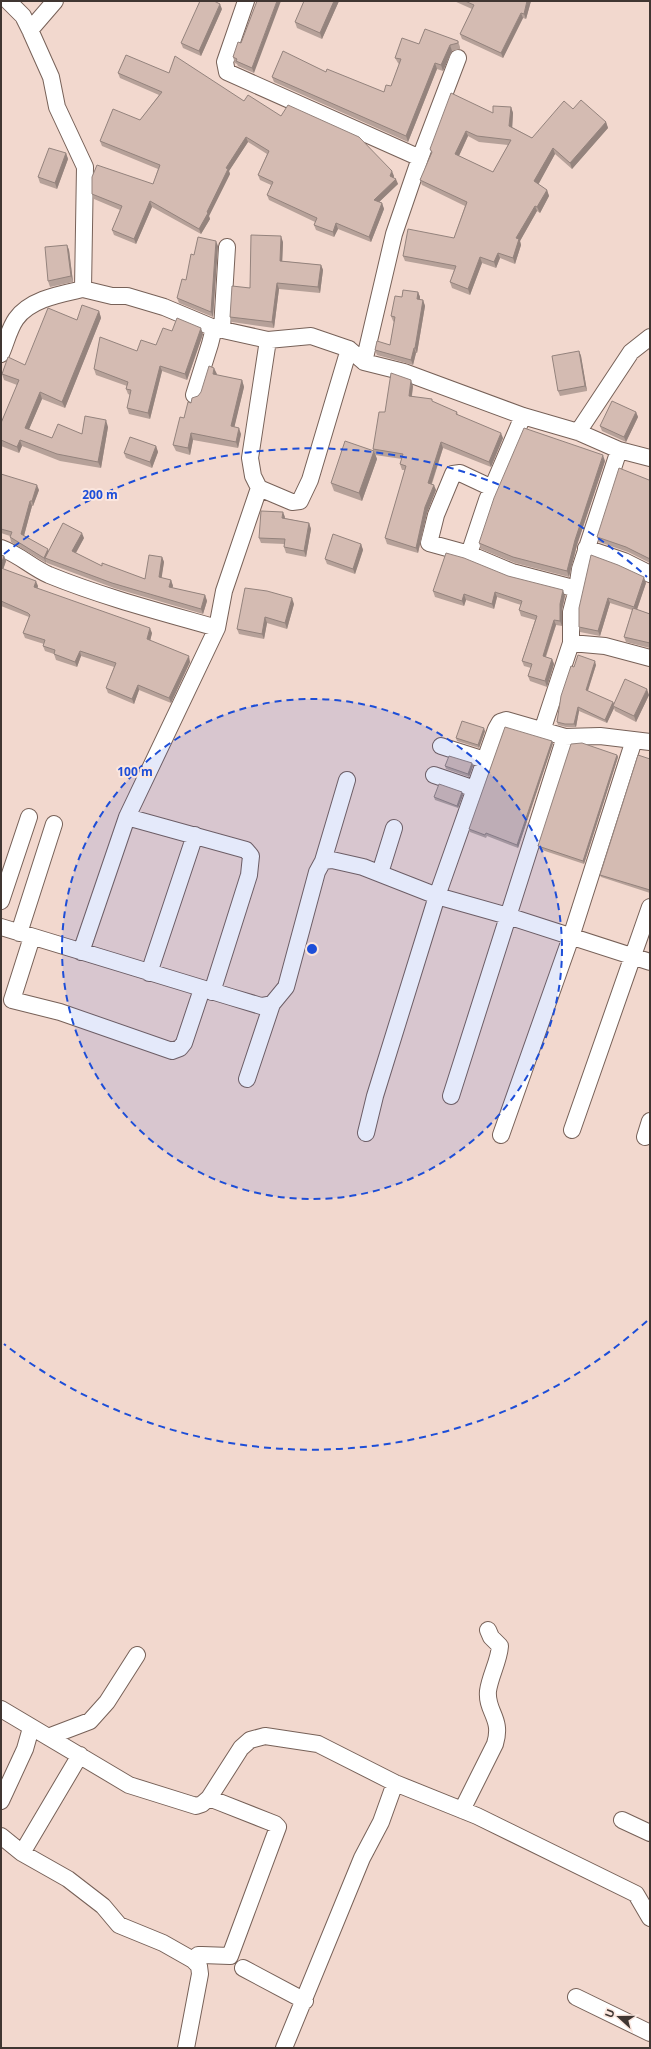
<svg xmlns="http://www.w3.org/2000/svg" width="651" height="2049" font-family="'Open Sans',sans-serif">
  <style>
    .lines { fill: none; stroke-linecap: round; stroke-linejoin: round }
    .minor-casing { stroke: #776158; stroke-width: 18 }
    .minor { stroke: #fff; stroke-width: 16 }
    .wall { fill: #b6a199; fill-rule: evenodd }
    .shaded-wall { fill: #94837d }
    .building { fill: #d4bbb2; stroke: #94837d; fill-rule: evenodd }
    .ring { fill: none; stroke: #1d4ed8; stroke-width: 2; stroke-dasharray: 7 5 }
    .centre { fill: #1d4ed8; stroke: #fbe6de; stroke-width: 2 }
    .ring-label { font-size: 12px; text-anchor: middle; font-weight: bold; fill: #1d4ed8; stroke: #fbe6de; stroke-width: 4; stroke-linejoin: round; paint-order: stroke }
  </style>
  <rect width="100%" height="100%" fill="#f2d8ce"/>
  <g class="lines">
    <!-- minor casing -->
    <g class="minor-casing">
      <path id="minor" d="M8,1L23,16L30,30L51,77L57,107L85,167L83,289L112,296H127L164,307L214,328L268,340L311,336L349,349L364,362L404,372L523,416L578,432L619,450L580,569L577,589L512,572L469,554L429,543L436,515L453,474L460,473L492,488
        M246,1L225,62L227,72L420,158L394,234L364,362
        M30,30L55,1
        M420,158L458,58
        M222,329L227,247
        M268,340L250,458L253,476L259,488L292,502L300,501L310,480L349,349
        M1,354C6,343 9,329 16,319C30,299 61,294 83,289
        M194,395L210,344L214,328
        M578,432L631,352L650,337
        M619,450L650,458
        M1,548C20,555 31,567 49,575C103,597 161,612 217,628
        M586,548L624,561L650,574
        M469,554L487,500L523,416
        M571,643L605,646L650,658
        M542,731L571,643V612L577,589
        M441,746L485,760
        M434,775L475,789
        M127,817L246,850L251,856L249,875L212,992
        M323,861L347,780
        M380,873L394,828
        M1,901L29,817
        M1,927L231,997L261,1006L272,1004L286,987L317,872L323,861L332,860L363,867L437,896L508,916L650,962
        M19,933L54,824
        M32,937L12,1000L60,1012L172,1051L180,1048L184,1043L202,989
        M81,952L127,817L217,628L224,591L259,488
        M149,973L195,835
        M247,1079L272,1004
        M451,1096L565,737L600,736L650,742
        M572,1130L650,907
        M366,1133L375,1096L437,896L496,729L500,722L506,720L565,737
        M501,1135L571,937L634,740
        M645,1137L650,1121
        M1,1709L129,1785L196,1806L202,1804L209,1798L241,1748L250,1740L265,1736L318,1744L395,1783L477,1816L636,1894L650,1918
        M48,1737L90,1721L107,1702L137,1655
        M80,1755L22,1853L68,1879L103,1906L119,1925L163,1943L193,1960L199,1966L200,1974L186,2048
        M1,1801L25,1749L31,1728
        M462,1810L495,1744C503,1718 486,1712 488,1691C490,1676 499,1661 500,1646L491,1637L488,1630
        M622,1820L650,1833
        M1,1836L22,1853
        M193,1960L198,1955H202L230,1956L278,1827L275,1824L209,1798
        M243,1968L305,2001
        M576,1997L650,2033
        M284,2048L362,1858L381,1822L395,1783"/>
    </g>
    <!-- minor -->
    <use href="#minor" class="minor"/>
  </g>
  <!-- wall -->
  <path class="wall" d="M257,1L254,73L238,66L237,64L235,63L233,57L241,43Z
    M339,1L322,39L297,28L295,22Z
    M454,1H531L526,19L523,18L503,58L462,39L460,34L472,9Z
    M222,9L201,56L183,48L181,43Z
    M458,41L460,47V49L452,51L443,71L437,69L408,142L274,82L272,77L326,72L384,92L391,86L399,64L398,63L395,58L419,44Z
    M118,73H169L244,101L281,116L394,176V178L398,184L379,202L382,203L384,209L371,242L338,229L334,237L316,230L314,225L315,222L269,200L267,195L271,185L260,180L258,175L267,154L248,142L229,171L230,174L209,216L210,219L201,234L152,207L136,244L114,235L112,230L120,210L94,199L92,194L153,184L158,169L102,146L100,141L140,120L159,95L120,78Z
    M511,107L513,113L512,127L532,138L573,109L606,122L608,128L572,169L555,154L538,184L547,190L549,196L540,213L537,211L520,241L521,245L515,264L500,258L496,268L482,263L470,295L452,288L450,282L454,270L405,261L403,256L454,238L465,206L422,185L420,180L432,154L430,149L493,113ZM468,136L479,142L508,145L493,172L459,156Z
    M66,153L68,159L57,189L40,183L38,177Z
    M283,242L282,261L321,265L323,270L320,293L279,289L274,328L232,322L230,317Z
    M67,245L69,250L73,282L50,287L48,281Z
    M218,246L213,317L179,303L177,298L186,280L194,255Z
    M418,292L420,297V300H423L425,306L417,353H416L413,365L377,355L375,350L390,345L394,322L393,321L391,316L402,297Z
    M99,311L101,318L65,408L42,399L29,429L52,438L82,434L108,427L101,468L60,461L22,446L19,453L1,446V423L17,385L4,380L2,374L25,365L77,320Z
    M172,331L203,334L187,380L162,371L150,419L129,414L127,408L130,395L128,394L126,389L127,386L96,375L94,369L137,351L156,345Z
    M579,351L581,356L587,391L560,396L558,391Z
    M217,374L216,375L242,380L244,387L234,427L241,434L238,448L193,440L190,455L176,451L173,445L184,418L198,396Z
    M413,386L412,396L433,402L457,412L458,415L503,438L491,467L443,448L432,484L436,490L427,513L418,553L387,544L385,538L405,470H402L400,464L402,459L375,455L373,449L385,412Z
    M636,412L638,417L626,442L602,431L600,426Z
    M156,446L158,452L152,468L126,458L124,453Z
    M374,451L377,459L362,501L334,491L331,483Z
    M605,461L577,545L569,577L515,563L481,549L479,543Z
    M1,474L39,490L33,506H32L24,536L48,551L84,538L76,553L102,566L145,579L162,557L164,562L161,578L171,580L173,586L172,588L205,595L207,601L203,614L114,588L47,563L46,562V563L11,542L10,537V536L1,533Z
    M650,479V563L628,552L599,542L597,537L649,480Z
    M285,517L284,518L309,523L311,529L306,557L286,553L284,547V544L261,543L259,538Z
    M361,544L363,550L355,574L327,564L325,559Z
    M1,555L4,556L6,561L3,569L38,586L37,589L152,633L150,641L190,662L171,703L139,690L134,704L108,693L106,688L114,667L81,656L77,667L56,660L54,654L45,651L43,646L44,644L25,638L23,633L29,617L1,606Z
    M508,576L565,596L562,610V626L556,625L546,657L552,659L554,664L547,687L530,681L528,676L531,668L524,666L522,661L535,620L521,616L519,610L521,605L497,597L494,609L466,600L464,606L435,597L433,591Z
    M646,583L637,610L650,614V648L626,642L624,637L632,610L610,603L600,636L580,632L579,627V608Z
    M294,604L287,629L267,623L264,639L239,634L237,629Z
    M596,665L588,691L614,703L649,695L636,722L615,711L614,708L607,723L579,711L576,727H566L558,725L557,722L574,667Z
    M485,731L479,748L457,741L456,738Z
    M552,741L553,743L518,848L487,836L486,838L470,832L469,829Z
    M617,755L618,757L584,864L539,849L538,846Z
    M650,759V893L601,877L600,875Z
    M472,763L473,766L469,777L446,769L445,766Z
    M463,795L458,808L435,800L434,797Z"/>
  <!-- shaded-wall -->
  <path class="shaded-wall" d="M277,1H281L254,73L252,68Z
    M334,1H339L322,39L320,33Z
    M527,1H531L526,19L524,14Z
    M220,4L222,9L201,56L199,51Z
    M521,13L523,18L503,58L501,53Z
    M450,45L452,51L443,71L441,65Z
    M435,63L437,69L408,142L406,136Z
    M511,107L513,113L512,131L509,126Z
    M606,122L608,128L572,169L570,163Z
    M466,131L468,136L457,160L455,154Z
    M246,137L248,142L229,171L230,174L209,216L210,219L201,234L199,229L226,168Z
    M553,148L555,154L537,187L534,181Z
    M66,153L68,159L57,189L55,183Z
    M392,171L394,176L392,182L390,176Z
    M396,179L398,184L376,205L374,200Z
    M547,190L549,196L540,213L537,207Z
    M150,201L152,207L136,244L134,239Z
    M382,203L384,209L371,242L369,237Z
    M535,206L537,211L520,241L521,245L515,264L513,258L516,238Z
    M336,223L338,229L334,237L333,232Z
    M281,236L283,242L282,267L280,261Z
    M216,241L218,246L213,317L211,312Z
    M67,245L69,250L73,282L71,276Z
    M498,253L500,258L496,268L494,262Z
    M480,257L482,263L470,295L468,289Z
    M321,265L323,270L320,293L318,287Z
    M277,283L279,289L274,328L272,322Z
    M418,292L420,297L419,305L417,299Z
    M423,300L425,306L417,353L415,348Z
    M99,311L101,318L65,408L62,402Z
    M201,328L203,334L187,380L185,374Z
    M414,348L416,353L413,365L411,360Z
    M579,351L581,356L587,391L585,386Z
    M160,366L162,371L150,419L148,413Z
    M214,368L217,374L215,380L213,374Z
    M242,380L244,387L233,433L231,426Z
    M411,380L413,386L411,401L409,396Z
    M40,392L42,399L27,434L25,428Z
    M636,412L638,417L626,442L624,437Z
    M106,420L108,427L101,468L98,462Z
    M239,428L241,434L238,448L236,442Z
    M191,433L193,440L190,455L188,448Z
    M501,433L503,438L491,467L489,462Z
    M20,440L22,446L19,453L17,447Z
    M441,442L443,448L430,488L428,483Z
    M156,446L158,452L152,468L150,462Z
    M374,451L377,459L362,501L359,493Z
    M603,455L605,461L577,545L569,577L567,571L575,540Z
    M37,485L39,490L33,506L32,501Z
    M434,485L436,490L427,513L418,553L416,548L425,507Z
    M30,501L32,506L23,539L21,534Z
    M283,512L285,517L284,523L282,518Z
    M309,523L311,529L306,557L304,551Z
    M82,533L84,538L74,556L72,551Z
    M361,544L363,550L355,574L353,569Z
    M48,549L49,554L45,558L46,563L44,558Z
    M4,556L6,561L2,573L1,571V565Z
    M162,557L164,562L161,582L159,577Z
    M644,577L646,583L636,612L634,607Z
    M171,580L173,586L171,592L169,587Z
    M36,581L38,586L36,593L34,587Z
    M563,590L565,596L562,610V626L560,621V604Z
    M495,592L497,597L494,609L492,604Z
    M464,594L466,600L464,606L462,601Z
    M205,595L207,601L203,614L201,609Z
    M292,598L294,604L287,629L285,623Z
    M608,598L610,603L600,636L598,631Z
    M265,617L267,623L264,639L262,634Z
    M554,620L556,625L544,661L543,656Z
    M150,628L152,633L149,645L147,639Z
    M80,651L81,656L77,667L75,662Z
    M189,656L190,662L171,703L169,698Z
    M552,659L554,664L547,687L545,681Z
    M595,661L596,665L587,693L586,690Z
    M138,685L139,690L134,704L132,699Z
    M647,689L649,695L636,722L634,716Z
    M613,702L615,706H613L614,708L607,723L605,720Z
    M578,707L579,711L576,727L574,724Z
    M484,728L485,731L479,748L478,745Z
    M552,741L553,743L518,848L517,845Z
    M617,755L618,757L584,864L583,861Z
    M472,763L473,766L469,777L468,774Z
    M462,792L463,795L458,808L457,806Z"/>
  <!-- building -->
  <path class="building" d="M200,1H214L220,4L199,51L181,43Z
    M257,1H277L252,68L236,61L237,59L233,57L238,42L241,43Z
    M304,1H334L320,33L295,22Z
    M465,1H527L524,14L521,13L501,53L460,34L474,5Z
    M425,29L458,41V43L450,45L441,65L435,63L406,136L272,77L283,51L326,72L327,69L384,92L386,85L391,86L401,59L395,58L402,38L419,44Z
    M126,55L169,73L175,56L244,101L248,95L281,116L288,105L359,137L392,171L390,176L396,179L374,200L382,203L369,237L336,223L333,232L314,225L317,218L267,195L273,182L258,175L269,151L246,137L226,168L228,169L207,212L208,213L199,229L150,201L134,239L112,230L122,206L92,194V177L97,165L153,184L160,165L100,141L113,109L140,120L162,92L118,73Z
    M451,93L493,113V106L511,107L509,126L532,138L564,101L573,109L581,100L606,122L570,163L553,148L534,181L547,190L537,207L535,206L516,238L519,239L513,258L498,253L494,262L480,257L468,289L450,282L456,266L403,256L408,229L454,238L467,202L420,180L432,152L430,149ZM466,131L477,136L511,140L493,172L455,154Z
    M49,148L66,153L55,183L38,177Z
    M251,235L281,236L280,261L321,265L318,287L277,283L272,322L230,317L232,286L250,288Z
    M198,237L216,241L211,312L177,298L182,279L186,280L191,254L194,255Z
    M67,245L71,276L48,281L45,247Z
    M403,290L418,292L417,299L423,300L415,348H414L411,360L375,350L377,341L390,345L395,317L391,316L395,296L402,297Z
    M82,305L99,311L62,402L40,392L25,428L52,438L58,424L82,434L85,416L106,420L98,462L57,454L20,440L17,447L1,440V423L19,380L2,374L8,357L25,365L48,308L77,320Z
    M177,318L201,328L185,374L160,366L148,413L127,408L131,390L126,389L128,382L94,369L100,337L137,351L141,340L156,345L163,328L172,331Z
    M579,351L585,386L558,391L552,356Z
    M209,366L214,368L213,374L242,380L231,426L239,428L236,442L191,433L188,448L173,445L180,417L184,418L188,402L191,403L192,398L198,396L201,392Z
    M391,373L411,380L409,396L432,399V401L457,412L456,414L501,433L489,462L441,442L428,483L434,485L425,507L416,548L385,538L406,466L400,464L403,454L373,449L379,412H385Z
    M612,401L636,412L624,437L600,426Z
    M524,428L603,455L575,540L567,571L513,557L479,543L494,498Z
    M130,437L156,446L150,462L124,453Z
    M345,441L374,451L359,493L331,483Z
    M619,468L649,480L650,479V559L626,547L597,537Z
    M1,474L37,485L32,501H30L21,534L48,549L44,558L10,537L12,532L1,529Z
    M261,511L283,512L282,518L309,523L304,551L284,547L285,539L259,538Z
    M63,523L82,533L72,551L102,566V563L145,579L149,555L162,557L159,577L171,580L169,587L205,595L201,609L112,583L45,558Z
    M333,534L361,544L353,569L325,559Z
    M446,553L464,558L508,576L563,590L560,604V621L554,620L543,656L552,659L545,681L528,676L532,664L522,661L537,616L519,610L522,601L495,592L492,604L464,594L462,601L433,591Z
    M1,555L4,556L1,565Z
    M591,555L618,565L644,577L634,607L608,598L598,631L579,627V608Z
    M1,568L36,581L34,587L150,628L147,639L189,656L169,698L138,685L132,699L106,688L116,663L80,651L75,662L54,654L55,650L43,646L45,640L23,633L30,615L28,613L1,601Z
    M245,588L267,591L292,598L285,623L265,617L262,634L237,629Z
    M633,608L650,614V643L624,637Z
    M578,655L595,661L586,690L613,702L605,720L578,707L574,724H565L557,722L561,696L571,666L574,667Z
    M625,679L647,689L634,716L613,706Z
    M462,721L484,728L478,745L456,738Z
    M505,727L552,741L517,845L486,833L485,835L469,829Z
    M582,743L617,755L583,861L538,846L571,744Z
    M638,755L650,759V890L600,875Z
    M449,756L472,763L468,774L445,766Z
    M439,784L462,792L457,806L434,797Z"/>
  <!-- distance rings -->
  <circle cx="312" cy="949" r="250" fill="#1d4ed8" fill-opacity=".12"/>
  <g class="ring">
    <circle cx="312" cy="949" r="250"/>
    <path d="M647 1321A501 501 0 0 1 4 1344M4 554A501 501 0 0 1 647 577"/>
  </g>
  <circle cx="312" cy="949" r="6" class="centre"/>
  <g class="ring-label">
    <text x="100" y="499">200 m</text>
    <text x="135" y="776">100 m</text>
  </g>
  <!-- border -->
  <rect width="651" height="2049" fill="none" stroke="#403632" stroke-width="4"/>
  <!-- north arrow -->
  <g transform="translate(619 2017) rotate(291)" stroke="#fbe6de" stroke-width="3" paint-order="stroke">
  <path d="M0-3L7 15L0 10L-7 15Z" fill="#403632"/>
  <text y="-6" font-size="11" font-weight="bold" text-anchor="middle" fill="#403632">U</text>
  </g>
</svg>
